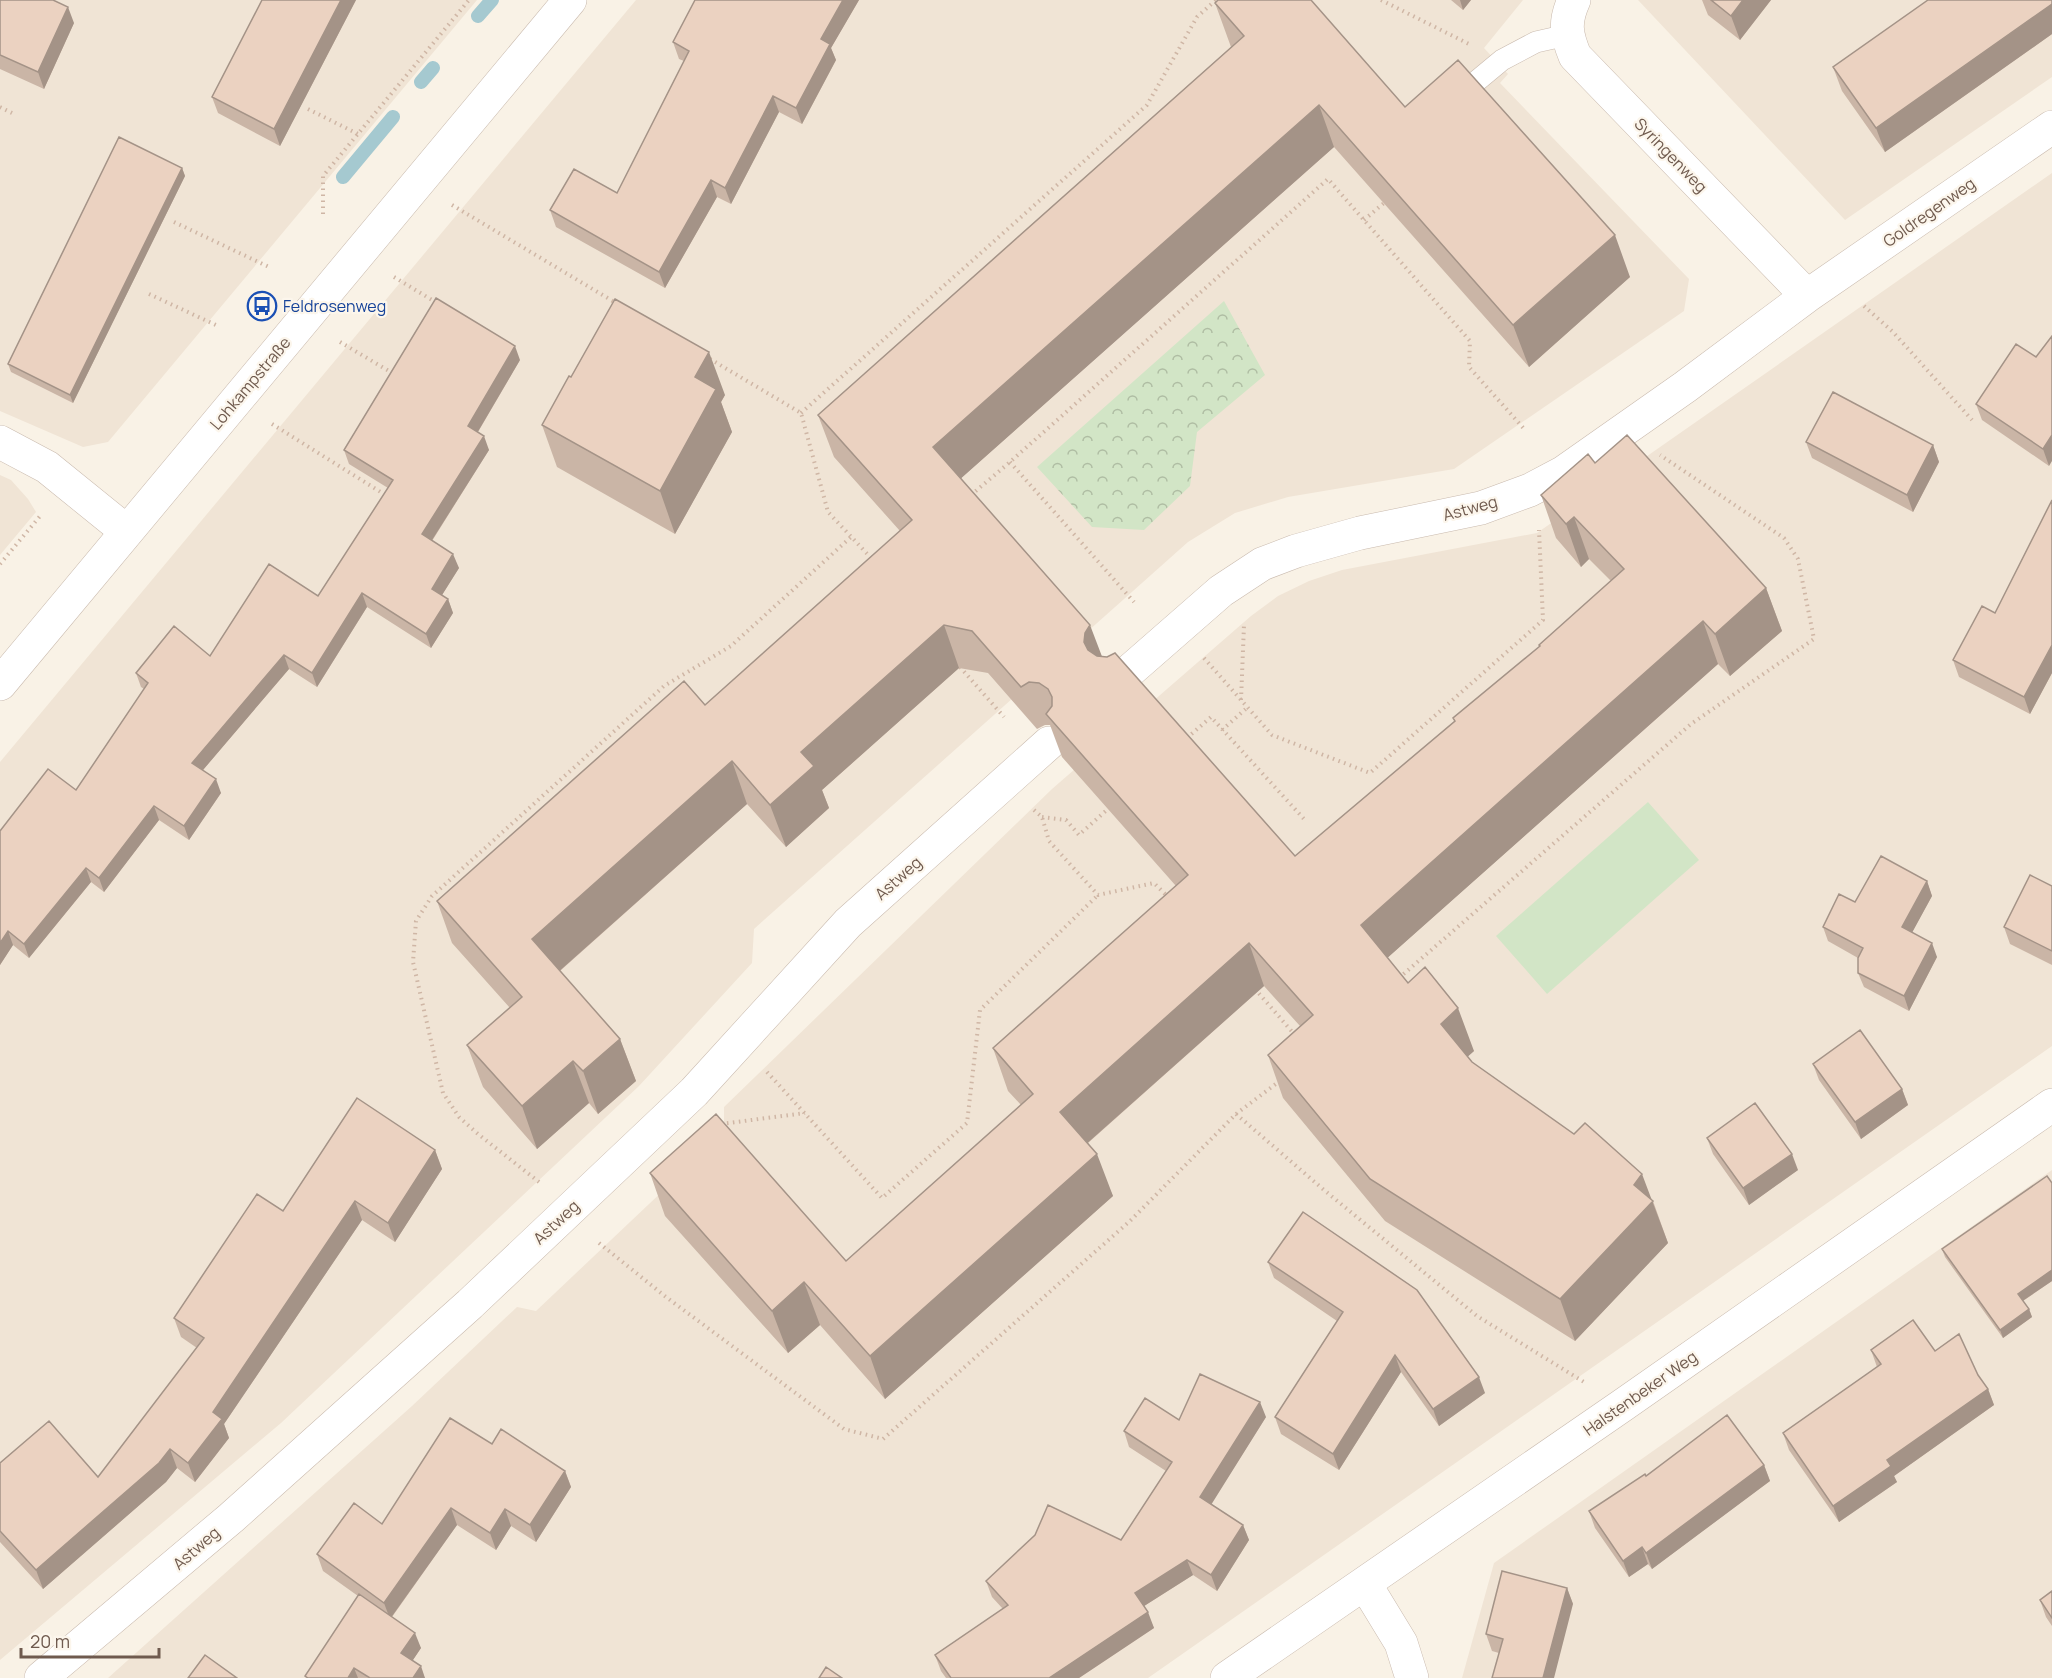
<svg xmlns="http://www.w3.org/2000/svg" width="2052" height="1678" font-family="Manrope,sans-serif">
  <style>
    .residential { fill: #f0e4d5 }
    .grass { fill: #d2e5c6 }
    .forest { fill: url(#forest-crowns) }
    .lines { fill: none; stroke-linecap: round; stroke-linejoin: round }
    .stream { stroke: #a5c9d0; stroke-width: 14 }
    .service-casing { stroke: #c9baae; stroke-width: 22 }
    .minor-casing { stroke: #c9baae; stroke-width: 34 }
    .tertiary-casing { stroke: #c9baae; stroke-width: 34 }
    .path { stroke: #cfb6a5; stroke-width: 4; stroke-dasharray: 1.5 4.5; stroke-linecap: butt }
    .service { stroke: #fff; stroke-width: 21 }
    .minor { stroke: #fff; stroke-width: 33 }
    .tertiary { stroke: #fff; stroke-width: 33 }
    .wall { fill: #cab5a6 }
    .shaded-wall { fill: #a49387 }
    .building { fill: #ebd2c1; stroke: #a49387; stroke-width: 1.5 }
    .labels { text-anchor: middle; stroke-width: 4.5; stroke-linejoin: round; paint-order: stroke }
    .street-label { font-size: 16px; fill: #6f5a4e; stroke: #fcf6ec }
    .transit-label { font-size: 16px; fill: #164399; stroke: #fcf6ec; text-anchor: start }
  </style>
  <defs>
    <pattern id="forest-crowns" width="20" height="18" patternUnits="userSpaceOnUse" patternTransform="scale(1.5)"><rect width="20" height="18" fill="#d2e5c6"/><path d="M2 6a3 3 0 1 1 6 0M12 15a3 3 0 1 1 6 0" fill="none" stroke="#afbda3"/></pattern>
  </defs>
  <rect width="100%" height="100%" fill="#f9f2e6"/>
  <!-- residential -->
  <path class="residential" d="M0,0H477L108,442L83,447L0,411Z
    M636,0H1523L1484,48L1508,74L1500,83L1689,279L1684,311L1454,469L1288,497L1235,513L1188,542L754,929L752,963L639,1086L281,1423L0,1660V762Z
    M1638,0H2052V77L1845,220Z
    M2052,173V1046L1148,1678H108L412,1406L517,1307L536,1311L724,1133V1107L1052,789L1251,616L1278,596L1309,581L1342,570L1537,533Z
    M0,475L11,480L28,499L36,512L0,555Z
    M2052,1170V1678H1462L1494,1563Z"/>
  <!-- grass -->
  <path class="grass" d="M1648,802L1699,860L1547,994L1496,936Z"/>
  <!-- forest -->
  <path class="forest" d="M1224,301L1265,375L1197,432L1190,486L1144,530L1092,527L1037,467Z"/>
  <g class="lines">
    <!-- stream -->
    <path class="stream" d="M478,16L492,0
      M421,82L433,68
      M343,177L393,117"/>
    <!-- service casing -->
    <g class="service-casing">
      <path id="service" d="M1455,99L1502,60L1536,42L1567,35"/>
    </g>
    <!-- minor casing -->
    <g class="minor-casing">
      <path id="minor" d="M1574,0C1564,22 1566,34 1575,56L1807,296
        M0,442L47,467L126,531
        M1118,681L1221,591L1262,564L1296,551L1360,533L1481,508L1530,490L1564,472L1685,387L1807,296L2052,127
        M1365,1584L1401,1643L1412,1678
        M41,1678L231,1518L470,1304L694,1092L848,923L1049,743
        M1227,1678L1623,1405L2052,1105"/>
    </g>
    <!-- tertiary casing -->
    <g class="tertiary-casing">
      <path id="tertiary" d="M0,684L570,0"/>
    </g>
    <!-- path -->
    <path class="path" d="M1381,0L1469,44
      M0,107L12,113
      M308,109L358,134
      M452,205L616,303
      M323,214V176L469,0
      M1364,220L1384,203
      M174,222L269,267
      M394,277L437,303
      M149,294L218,326
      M1864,306L1893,332L1972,420
      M340,342L394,374
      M710,359L801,413L828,512L873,560
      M801,413L1147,105L1197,17L1216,0
      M272,424L387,496
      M1010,462L1134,602
      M971,495L1010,462L1328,179L1470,341L1469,367L1526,431
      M0,564L41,515
      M1204,658L1272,735L1370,773L1543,620L1539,530
      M960,667L1004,717
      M1241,700L1244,625
      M1222,730L1248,707
      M1187,738L1211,717L1304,819
      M1034,810L1042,817L1049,841L1098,895L1154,883L1167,896
      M1042,817L1066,820L1079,835L1108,809
      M1399,978L1691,724L1814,639L1798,559L1784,538L1660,455
      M1255,989L1295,1035
      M767,1072L882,1198L967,1123L980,1010L1098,895
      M1236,1114L1324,1190L1477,1316L1584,1382
      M721,1124L805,1113
      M539,1182L478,1134L459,1117L443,1093L413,962L416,921L432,896L664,686L731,646L851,537
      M599,1243L666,1297L844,1429L883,1439L1130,1221L1236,1114L1281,1080"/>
    <!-- service -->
    <use href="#service" class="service"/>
    <!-- minor -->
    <use href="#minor" class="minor"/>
    <!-- tertiary -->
    <use href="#tertiary" class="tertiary"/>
  </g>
  <!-- wall -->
  <path class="wall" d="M0,0L74,23L44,89L0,69Z
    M262,0H356L280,146L218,113L212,97Z
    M695,0H859L831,48L836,60L802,124L779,112L731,204L717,197L665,288L556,227L550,210L617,193L684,61L679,59L673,42Z
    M1451,0H1471L1463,10Z
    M1702,0H1771L1740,40L1708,15Z
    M2052,0V34L1885,152L1842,91L1833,67Z
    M1215,3L1405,107L1630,277L1529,367L1334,147L961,478L1102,657L1295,856L1455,721L1453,718L1540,646L1539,645L1611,581L1589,559L1581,567L1556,538L1541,495L1595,463L1766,588L1782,631L1730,676L1718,664L1387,958L1408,983L1474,1051L1467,1057L1472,1062L1653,1201L1668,1243L1575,1341L1385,1221L1283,1098L1268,1055L1300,1026L1264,986L1088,1143L1113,1196L885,1399L820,1325L788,1353L665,1216L650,1173L846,1261L1021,1105L1008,1091L993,1048L1176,886L1062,757L1050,725H1045L1037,729L988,673L959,668L822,790L829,808L786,847L747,804L560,971L620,1039L636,1081L598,1114L589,1103L537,1149L483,1087L467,1045L510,1008L452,943L437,901L705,705L900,531L834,457L818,415L1231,47Z
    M182,168L185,176L73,403L11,372L8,364Z
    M2036,357L2049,466L1982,420L1976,404Z
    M520,360L478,432L489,450L432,541L459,568L442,595L448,599L453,613L431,648L367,607L317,687L289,669L203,770L221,793L189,840L159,820L104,892L91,882L29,958L13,945L0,965V831L76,790L144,689L141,687L136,673L210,656L318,596L388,488L349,464L344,450Z
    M571,377L725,395L721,402L732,432L675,534L557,467L542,425Z
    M1806,442L1933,445L1939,462L1913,512L1812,458Z
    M2052,500V673L2030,714L1959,677L1953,660L1995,613Z
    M1927,881L1932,896L1912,932L1937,957L1909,1011L1864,987L1858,973V958L1828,941L1823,927L1855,902Z
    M2052,886V965L2010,944L2004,927Z
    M1813,1064L1902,1089L1908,1105L1861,1139L1819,1080Z
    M1707,1138L1798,1170L1749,1205L1713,1154Z
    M435,1150L442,1169L395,1242L362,1220L224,1424L229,1438L195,1482L177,1468L166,1482L43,1589L0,1542V1463L98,1477L197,1348L181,1337L174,1318L283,1211Z
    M2052,1183V1281L2023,1301L2029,1309L2032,1317L2003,1338L1945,1257L1942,1249Z
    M1268,1262L1485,1393L1439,1426L1401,1372L1339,1470L1281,1434L1275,1417L1337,1321L1274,1278Z
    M1871,1350L1935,1351L1978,1375L1988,1389L1994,1405L1894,1476L1897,1482L1839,1522L1789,1450L1783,1433L1877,1367Z
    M1266,1417L1211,1504L1243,1525L1249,1540L1217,1591L1193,1575L1144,1606L1154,1628L1079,1678H946L941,1671L935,1655L1003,1609L992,1597L986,1581L1121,1540L1166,1471L1129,1447L1124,1431L1179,1420Z
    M492,1444L565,1471L571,1487L536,1542L511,1526L496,1550L457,1525L392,1617L421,1648L412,1661L425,1678H306L305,1676L358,1596L323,1571L317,1554L382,1524Z
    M1764,1465L1770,1481L1652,1569L1648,1564L1629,1577L1595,1528L1589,1511L1646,1476Z
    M1567,1588L1573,1604L1499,1653L1492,1651L1486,1634Z
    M2052,1591V1626L2046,1617L2040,1600Z"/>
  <!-- shaded-wall -->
  <path class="shaded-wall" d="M341,0H356L280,146L274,129Z
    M843,0H859L831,48L836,60L802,124L796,108L821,39Z
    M1460,0H1471L1463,10Z
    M1743,0H1771L1740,40L1731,16Z
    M2052,4V34L1885,152L1876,128Z
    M68,7L74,23L44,89L38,72Z
    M773,96L779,112L731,204L725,188Z
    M1319,105L1334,147L949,489L933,447Z
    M182,168L185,176L73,403L70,395Z
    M711,180L717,197L665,288L659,272Z
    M1615,235L1630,277L1529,367L1513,325Z
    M515,346L520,360L473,440L468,426Z
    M709,352L725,395L721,402L732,432L675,534L660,491L695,377Z
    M2052,435V461L2049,466L2043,449Z
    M484,436L489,450L427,548L422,534Z
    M1933,445L1939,462L1913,512L1907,495Z
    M1574,517L1589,559L1581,567L1566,524Z
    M453,554L459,568L437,603L432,589Z
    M1766,588L1782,631L1730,676L1715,634Z
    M362,593L367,607L317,687L312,673Z
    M448,599L453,613L431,648L426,634Z
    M1703,621L1718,664L1376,968L1361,925Z
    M944,625L959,668L822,790L829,808L786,847L770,805L801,752Z
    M1090,625L1106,667L1100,676L1084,642L1085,633Z
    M2052,645V673L2030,714L2024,697Z
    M284,655L289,669L197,777L192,763Z
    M732,761L747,804L547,982L532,939Z
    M216,779L221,793L189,840L184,826Z
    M154,806L159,820L104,892L99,878Z
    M86,868L91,882L29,958L24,944Z
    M1927,881L1932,896L1907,942L1902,927Z
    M8,931L13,945L0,965V943Z
    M1249,943L1264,986L1075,1154L1060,1112Z
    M1932,943L1937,957L1909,1011L1904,996Z
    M1458,1008L1474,1051L1456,1067L1441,1024Z
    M620,1039L636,1081L598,1114L583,1071Z
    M573,1061L589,1103L537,1149L522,1106Z
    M1902,1089L1908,1105L1861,1139L1855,1122Z
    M435,1150L442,1169L395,1242L388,1223Z
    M1097,1154L1113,1196L885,1399L870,1356Z
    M1792,1154L1798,1170L1749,1205L1743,1188Z
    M1642,1174L1668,1243L1575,1341L1560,1299L1634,1185Z
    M355,1201L362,1220L224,1424L229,1438L195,1482L188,1463L213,1412Z
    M2052,1270V1281L2021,1302L2018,1294Z
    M804,1282L820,1325L788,1353L772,1311Z
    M2029,1309L2032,1317L2003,1338L2000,1330Z
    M1395,1355L1401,1372L1339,1470L1333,1454Z
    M1479,1377L1485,1393L1439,1426L1433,1409Z
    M1988,1389L1994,1405L1894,1476L1897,1482L1839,1522L1833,1506L1887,1460Z
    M1260,1402L1266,1417L1206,1513L1200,1497Z
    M170,1449L177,1468L166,1482L43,1589L36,1570Z
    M1764,1465L1770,1481L1652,1569L1646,1553Z
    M565,1471L571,1487L536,1542L530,1525Z
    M451,1508L457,1525L390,1619L384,1603Z
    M505,1509L511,1526L496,1550L490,1533Z
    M1243,1525L1249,1540L1217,1591L1211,1575Z
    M1642,1547L1648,1564L1629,1577L1623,1561Z
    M1187,1560L1193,1575L1141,1608L1135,1593Z
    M1567,1588L1573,1604L1554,1678H1543Z
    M1148,1612L1154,1628L1079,1678H1049Z
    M415,1633L421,1648L407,1669L401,1653Z
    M421,1666L425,1678H413Z
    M354,1668L358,1678H348Z"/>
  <!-- building -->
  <path class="building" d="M0,0H53L68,7L38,72L0,55Z
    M262,0H341L274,129L212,97Z
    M695,0H843L821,39L830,44L796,108L773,96L725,188L711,180L659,272L550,210L574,169L617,193L689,51L673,42Z
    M1218,0H1311L1405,107L1458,60L1615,235L1513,325L1319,105L933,447L1090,625L1085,633L1084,642L1088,650L1097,656L1107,657L1115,653L1295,856L1455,721L1453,718L1540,646L1539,645L1624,569L1574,517L1566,524L1541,495L1588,454L1595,463L1627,435L1766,588L1715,634L1703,621L1361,925L1408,983L1425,967L1458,1008L1441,1024L1472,1062L1574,1134L1585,1123L1642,1174L1634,1185L1653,1201L1560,1299L1370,1179L1268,1055L1313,1015L1249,943L1060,1112L1097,1154L870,1356L804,1282L772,1311L650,1173L716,1114L846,1261L1033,1094L993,1048L1188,875L1046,714L1052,706V697L1048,689L1039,683L1029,682L1021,687L972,631L944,625L801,752L814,766L770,805L732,761L532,939L620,1039L583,1071L573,1061L522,1106L467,1045L522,997L437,901L684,681L705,705L912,520L818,415L1244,36L1215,3Z
    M1711,0H1743L1731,16Z
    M1928,0H2052V4L1876,128L1833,67Z
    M119,137L182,168L70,395L8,364Z
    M436,298L515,346L468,426L484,436L422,534L453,554L432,589L448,599L426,634L362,593L312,673L284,655L192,763L216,779L184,826L154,806L99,878L86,868L24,944L8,931L0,943V831L48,769L76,790L148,683L136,673L174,626L210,656L269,564L318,596L393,480L344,450Z
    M615,299L709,352L695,377L716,389L660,491L542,425L569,376L571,377Z
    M2052,336V435L2043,449L1976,404L2016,344L2036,357Z
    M1833,392L1933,445L1907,495L1806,442Z
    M2052,500V645L2024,697L1953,660L1982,606L1995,613Z
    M1881,856L1927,881L1902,927L1932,943L1904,996L1858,973V958L1863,948L1823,927L1839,894L1855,902Z
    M2030,875L2052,886V951L2004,927Z
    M1860,1030L1902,1089L1855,1122L1813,1064Z
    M357,1098L435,1150L388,1223L355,1201L213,1412L222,1419L188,1463L170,1449L159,1463L36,1570L0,1531V1463L49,1421L98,1477L204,1338L174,1318L257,1194L283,1211Z
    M1755,1103L1792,1154L1743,1188L1707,1138Z
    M2047,1176L2052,1183V1270L2018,1294L2029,1309L2000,1330L1942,1249Z
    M1303,1212L1417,1290L1479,1377L1433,1409L1395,1355L1333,1454L1275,1417L1343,1312L1268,1262Z
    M1913,1320L1935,1351L1959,1334L1978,1375L1988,1389L1887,1460L1891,1466L1833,1506L1783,1433L1881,1364L1871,1350Z
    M1200,1374L1260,1402L1200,1497L1243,1525L1211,1575L1187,1560L1135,1593L1148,1612L1049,1678H951L935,1655L1008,1605L986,1581L1035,1535L1048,1505L1121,1540L1172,1462L1124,1431L1145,1398L1179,1420Z
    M1727,1415L1764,1465L1646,1553L1642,1547L1623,1561L1589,1511L1645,1474L1646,1476Z
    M450,1418L492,1444L501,1429L565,1471L530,1525L505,1509L490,1533L451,1508L384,1603L317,1554L354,1503L382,1524Z
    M1502,1571L1567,1588L1543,1678H1492L1503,1639L1486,1634Z
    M2052,1591V1618L2040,1600Z
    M359,1594L415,1633L401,1653L421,1666L413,1678H370L354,1668L348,1678H308L305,1676Z
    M205,1655L237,1678H188Z
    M826,1667L842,1678H819Z"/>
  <!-- icons -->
  <defs>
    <g id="bus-ring" transform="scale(1.5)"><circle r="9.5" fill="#fcf6ec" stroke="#1a4fb4" stroke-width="1.5"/><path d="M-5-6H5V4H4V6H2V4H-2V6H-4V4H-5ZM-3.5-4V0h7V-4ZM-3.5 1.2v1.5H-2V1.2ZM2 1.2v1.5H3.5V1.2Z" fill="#1a4fb4"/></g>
  </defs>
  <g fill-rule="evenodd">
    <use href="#bus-ring" x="262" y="306"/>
  </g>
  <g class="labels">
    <!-- street labels -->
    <g class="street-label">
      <text transform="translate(1671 155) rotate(46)" y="6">Syringenweg</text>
      <text transform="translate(1929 212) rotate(-35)" y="6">Goldregenweg</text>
      <text transform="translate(250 383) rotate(-50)" y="6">Lohkampstraße</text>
      <text transform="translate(1470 508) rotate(-15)" y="6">Astweg</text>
      <text transform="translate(898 878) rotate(-42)" y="6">Astweg</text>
      <text transform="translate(556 1222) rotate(-43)" y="6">Astweg</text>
      <text transform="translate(1640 1393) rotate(-35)" y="6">Halstenbeker Weg</text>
      <text transform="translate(196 1548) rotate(-41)" y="6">Astweg</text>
    </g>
    <!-- transit labels -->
    <g class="transit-label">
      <text x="283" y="312">Feldrosenweg</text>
    </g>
  </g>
  <!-- scale -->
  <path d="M21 1648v9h138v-9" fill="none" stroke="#6f5a4e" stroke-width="3"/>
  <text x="30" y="1648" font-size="18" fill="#6f5a4e" stroke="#fcf6ec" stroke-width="4.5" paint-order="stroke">20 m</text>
</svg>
